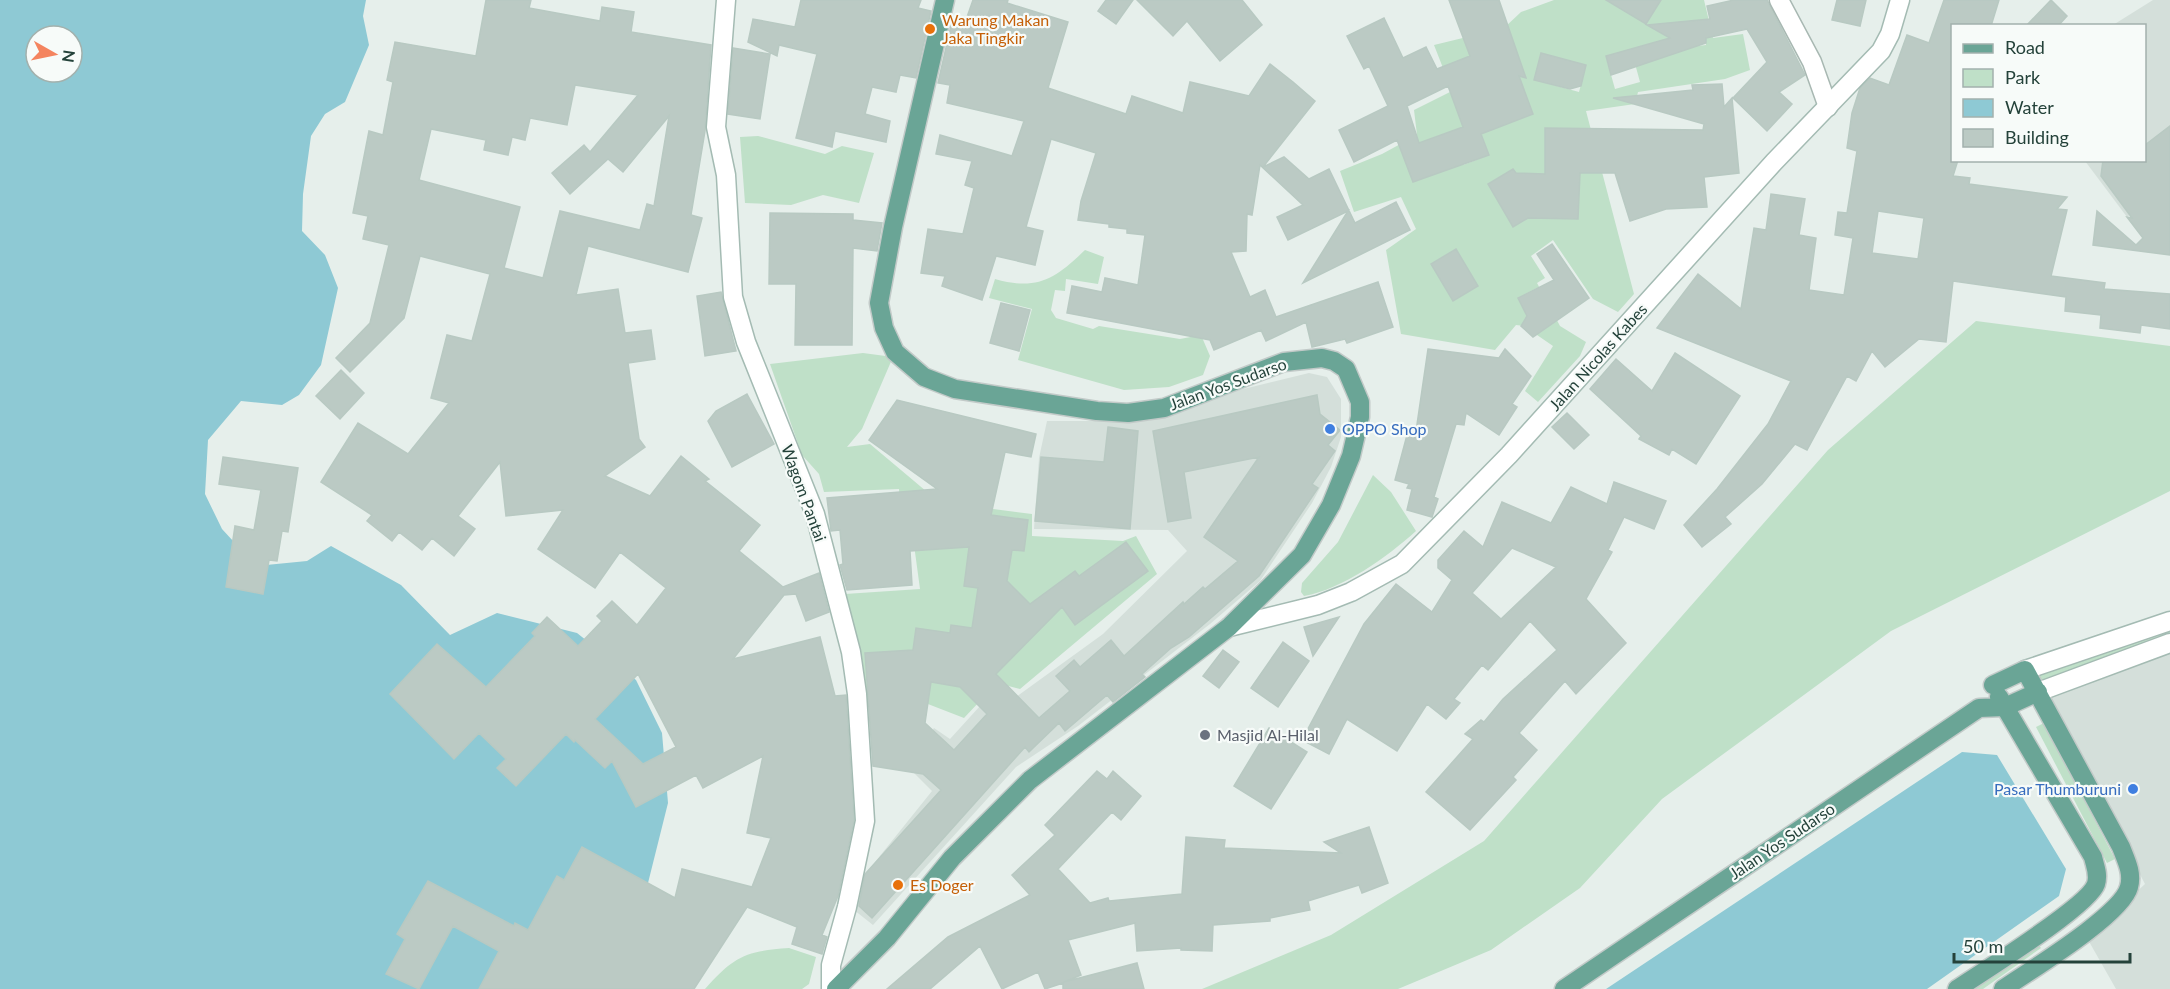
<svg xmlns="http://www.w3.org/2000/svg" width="2170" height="989" font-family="Lato,sans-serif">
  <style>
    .built { fill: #d4dfda }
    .green { fill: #bfe0c8; fill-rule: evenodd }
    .water { fill: #8ec9d4; fill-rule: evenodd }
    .building { fill: #bbcac4; stroke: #b8c9c2; stroke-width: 1.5; fill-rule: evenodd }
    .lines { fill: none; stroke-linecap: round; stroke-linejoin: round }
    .street-casing { stroke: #a8b8b2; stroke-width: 21 }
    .secondary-casing { stroke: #a4bbb3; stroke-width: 21 }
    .primary-casing { stroke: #c2cac8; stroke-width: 21 }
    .street { stroke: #fff; stroke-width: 18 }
    .secondary { stroke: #fff; stroke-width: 18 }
    .primary { stroke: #6aa596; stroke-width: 18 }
    .food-dot { fill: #e8710a; stroke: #f7fbf9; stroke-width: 2 }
    .shop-dot { fill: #3f7fe0; stroke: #f7fbf9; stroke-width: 2 }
    .worship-dot { fill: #6b7280; stroke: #f7fbf9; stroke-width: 2 }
    .labels { text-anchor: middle; stroke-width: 4.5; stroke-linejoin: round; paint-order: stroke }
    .food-label { font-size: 16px; fill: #c56008; stroke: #f7fbf9; text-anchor: start }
    .street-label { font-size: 16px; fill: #24423a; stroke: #f7fbf9 }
    .shop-label { font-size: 16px; fill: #366cbe; stroke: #f7fbf9; text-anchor: start }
    .worship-label { font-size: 16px; fill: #5b616d; stroke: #f7fbf9; text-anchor: start }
  </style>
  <rect width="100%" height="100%" fill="#e6efeb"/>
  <!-- built -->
  <path class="built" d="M2153,0H2170V186L2127,217L2085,161L2144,160V26L2113,25Z
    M1309,373L1327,377L1341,399V437L1331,467L1312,503L1260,581L1210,624L1078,726L1016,767L873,925L854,910L855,887L932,791L910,769L911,761L934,728L950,739L1000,684L1016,697L1103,634L1187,551L1168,530L1034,529L1039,458L1047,421H1148L1227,393Z
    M2170,647V989H2116L2087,938L2145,884L2046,693Z"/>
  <!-- green -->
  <path class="green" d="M1554,0H1624L1620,8L1646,24L1661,0H1704L1713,38L1743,34L1750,70L1725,79L1638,92L1635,104L1586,111L1634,294L1618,312L1593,299L1553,240L1531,256L1545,278L1537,283L1560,326L1586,342L1580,356L1538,402L1525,391L1553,346L1524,326L1516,325L1495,350L1401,334L1386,250L1416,229L1401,197L1354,212L1340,171L1382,154L1417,135L1414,110L1452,91L1434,45L1504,28L1521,12ZM1704,20L1706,45L1672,49L1670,23ZM1631,49L1640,82L1615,89L1606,57ZM1542,54L1586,65L1579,92L1535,80ZM1521,83L1533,114L1491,130ZM1479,128L1489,155L1463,165L1453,138ZM1546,128H1586L1585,172H1545ZM1443,134L1455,167L1413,182L1401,150ZM1513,169L1538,212L1513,227L1488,184ZM1579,175L1578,219L1542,218ZM1456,249L1478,286L1453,301L1431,264ZM1537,288H1538L1534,329L1518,298Z
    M758,136L825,154L842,146L874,153L859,203L823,195L791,205L745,203L740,137Z
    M1085,250L1104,257L1098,284L1066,279L1065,291L1055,290L1051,310L1056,318L1093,329L1099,326L1180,339L1201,335L1210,356L1203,375L1169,387L1124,390L1018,360L1032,309L989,298L995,279C1037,291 1055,279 1085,250Z
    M1976,321L2170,346V491L1891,631L1662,799L1580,888L1491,950L1398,989H1202L1331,935L1484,841L1828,450Z
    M863,353L893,357L862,429L847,447L870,444L939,502L1032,514V536L1123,541L1136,536L1157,574L1020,689L997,683L964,718L915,699L864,708L845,594L920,589L912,530L901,523L899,489L824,492L819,474L802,455L770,364Z
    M1373,475L1391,492L1416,531C1387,557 1343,589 1304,596L1301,592L1302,583L1338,542Z
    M2170,627V639L2044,685L2037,672Z
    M2044,723L2115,859L2107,863L2036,727Z
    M2035,940L2041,948L1983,989H1965Z
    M789,948L816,957L809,984L802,989H705C734,956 746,951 789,948Z"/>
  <!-- water -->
  <path class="water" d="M0,0H366L363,16L369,45L345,102L325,114L311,136L303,194L302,231L325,255L338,288L321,365L299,395L282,405L241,401L208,440L205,494L222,529L256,566L307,561L331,546L401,585L450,635L497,613L577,633L636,680L662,733L668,803L635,935L617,989H0ZM36,36H72V72H36Z
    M1962,752L1997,755L2066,869L2059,896L1927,989H1606Z"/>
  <!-- building -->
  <path class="building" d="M486,0H531L529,8L600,21L602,7L634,12L631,32L711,45L705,131L691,215L702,218L688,272L588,246L576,295L618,289L625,333L651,330L655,359L628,363L639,439L645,447L605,476L650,496L681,456L709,479L705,481L760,525L739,551L783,587L819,573L829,612L806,621L796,594L784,595L733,659L820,637L835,696L846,695L854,820L838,896L822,935L827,937L822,954L792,944L797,927L747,907L694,989H479L499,951L453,926L419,989L386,974L405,939L397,934L428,881L514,926L515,923L528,930L557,876L564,880L582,847L675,898L682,869L752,887L771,838L747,833L763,756L703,788L696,775L636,807L612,761L605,768L575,740L574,742L566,734L516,786L497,768L506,759L479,733L454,759L390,694L437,644L486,687L535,636L532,633L547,617L578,646L602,621L597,616L612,601L637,625L666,588L620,552L595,588L538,549L563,510L506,516L500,462L458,516L475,529L454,556L432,538L422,550L399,532L392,541L367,521L372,515L321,482L358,423L408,454L449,403L431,398L447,335L472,341L490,274L420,256L404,318L350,372L336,358L370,323L389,245L363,239L368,216L353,213L369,131L383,135L393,82L387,80L395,42L476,56ZM575,85L638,95L590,152L584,145L552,173L570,194L608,159L623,172L669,116L654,206L647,204L640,230L560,211L543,278L504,268L520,207L419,180L431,129L486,140L484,150L508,155L512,137L525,140L530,118L567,125ZM638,674L676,747L643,764L595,719Z
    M801,0H921L918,8L931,11L916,78L900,75L896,92L872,87L865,114L890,121L886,142L835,131L832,147L796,138L817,54L779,45L777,56L748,42L753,19L795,27Z
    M973,0H1008L1007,3L1068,22L1048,88L1126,114L1132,96L1183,113L1190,82L1249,96L1270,64L1293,82L1315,101L1263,167L1284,157L1309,179L1329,169L1355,223L1396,202L1410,230L1303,283L1348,211L1288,240L1277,217L1303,205L1260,165L1252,215L1247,214L1246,251L1231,252L1250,297L1265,290L1276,317L1378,282L1393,327L1347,343L1345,339L1312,347L1306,322L1266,341L1261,330L1214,350L1210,340L1067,313L1072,286L1102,292L1105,278L1138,285L1145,235L1127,233V229L1109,227V224L1078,220L1081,201L1096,153L1051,139L1026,227L1043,231L1035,265L996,256L982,300L942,286L945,276L921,273L928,229L963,234L974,188L965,185L972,161L936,154L940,135L1012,156L1024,121L947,103L950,85L938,83L953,17L966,20Z
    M1106,0H1133L1116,24L1098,11Z
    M1137,0H1242L1262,25L1220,61L1187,21L1173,36Z
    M1449,0H1499L1526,78L1519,76L1533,114L1481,134L1489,155L1413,182L1397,140L1354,162L1339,130L1388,106L1369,66L1364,69L1347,36L1384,18L1403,58L1426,47L1437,69L1470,56ZM1448,86L1463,127L1419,143L1407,106Z
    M1606,0H1661L1646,24Z
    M1734,0H1767L1805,75L1779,92L1792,104L1767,131L1733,98L1767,62L1747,29L1706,38V43L1611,75L1606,56L1670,38L1647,25L1710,19L1707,6Z
    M1837,0H1866L1860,26L1832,20Z
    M1944,0H1999L1991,26H1953V160H1958L1953,176L1970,178L1969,184L2067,197L2057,209L2067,210L2051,276L2105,283L2104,289L2170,294V329L2141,325L2140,333L2100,328L2101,315L2065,311L2066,297L1953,281L1946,342L1919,339L1885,367L1872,351L1856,381L1847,376L1807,450L1795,444L1762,484L1725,517L1731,524L1702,547L1684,525L1717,489L1768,424L1791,381L1657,328L1698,274L1741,309L1754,228L1766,230L1771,194L1805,199L1799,235L1816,238L1809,290L1844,295L1853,238L1835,235L1838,212L1847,213L1857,151L1847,148L1852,113L1860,88L1870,78L1889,85L1907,35L1929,43ZM1878,211L1924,218L1918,259L1872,253Z
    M2051,0L2067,16L2058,26H2026Z
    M733,48L770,54L760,119L728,114Z
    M1541,53L1586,65L1581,86L1570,89L1534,80Z
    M1722,84L1724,107L1732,98L1739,173L1704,177L1707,207L1666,209L1630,221L1615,173H1580L1578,219L1528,218L1513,227L1488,184L1513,169L1516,173L1545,174V128L1703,130L1704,124L1613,98L1693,90L1692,85Z
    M2170,126V255L2093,245L2097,211L2136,245L2143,238L2127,217L2132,218L2101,176L2103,160H2145V145Z
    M770,213L853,214V220L882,223L877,251L853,248L852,345H795L796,284H769Z
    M1552,244L1589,298L1533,337L1521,326L1527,316L1518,298L1554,280L1537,254Z
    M1456,249L1478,286L1453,301L1431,264Z
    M721,292L736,351L705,356L697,296Z
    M1001,303L1030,310L1019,351L990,343Z
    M1428,349L1499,358L1505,349L1531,376L1512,404L1517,407L1499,435L1466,413L1464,425L1456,424L1434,497L1438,499L1432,517L1407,510L1412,489L1407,488L1409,484L1395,480L1407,435L1415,438Z
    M1675,353L1740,396L1696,464L1672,449L1669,455L1639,439L1641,436L1590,389L1616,359L1652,391Z
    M341,370L364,393L340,419L316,396Z
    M747,394L774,444L732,467L708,421L716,411Z
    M1317,395L1320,414L1340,430L1328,445L1335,451L1312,484L1318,488L1259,576L1189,637L1171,648L1142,674L1145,677L1113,702L1107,695L1065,731L1059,723L1029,752L1025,747L872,918L859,906L865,874L941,790L923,774L873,766L865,653L913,650L916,628L950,633L951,625L972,628L978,588L964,586L969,547L910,551L912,585L847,590L840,565L843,564L840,530L831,531L827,498L937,489L869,440L897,400L1036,434L1031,457L1005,452L991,515L1028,520L1024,551L1012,550L1007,581L1030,604L1075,571L1079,576L1126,542L1148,571L1075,625L1062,607L996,674L1039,718L1070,691L1056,676L1074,660L1080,667L1111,640L1124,656L1183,602L1184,604L1203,587L1205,589L1238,561L1204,537L1259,457L1184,472L1191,518L1168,522L1153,431ZM931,682L960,687L987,714L954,750L925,723Z
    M1567,413L1589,435L1574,449L1552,427Z
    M1108,427L1138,431L1130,529L1035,521L1041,457L1104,462Z
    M223,457L298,468L288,532L282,531L277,561L269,560L263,594L226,587L235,526L254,530L261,490L219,484Z
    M1614,482L1666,501L1654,529L1624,517L1608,550L1612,552L1586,599L1626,643L1576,694L1565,681L1519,733L1537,750L1513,777L1516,780L1470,830L1426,792L1473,739L1465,734L1481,720L1484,722L1503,699L1557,650L1530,621L1488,670L1482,665L1454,699L1460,703L1446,719L1427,704L1397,751L1347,719L1329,754L1302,740L1364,624L1396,584L1432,612L1452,580L1438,568V560L1464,531L1483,547L1502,502L1551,523L1571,487L1607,504ZM1512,548L1556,567L1501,619L1472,593Z
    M1339,617L1313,656L1304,627Z
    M1283,642L1309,661L1278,707L1251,688Z
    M1223,650L1239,662L1219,688L1203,676Z
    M1269,728L1307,752L1271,809L1234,786Z
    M1097,771L1107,779L1113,771L1141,796L1121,820L1112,812L1058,869L1090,903L1108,898L1109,901L1182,894L1186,837L1225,840L1224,848L1341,853L1324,842L1369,827L1388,883L1362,893L1359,885L1308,901L1310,910L1270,918V921L1213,925L1212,951L1181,950V948L1137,951L1135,923L1068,940L1081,975L1064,982L1137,963L1144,989H1063V983L1045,989L1038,972L1002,989L980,946L930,989H887L948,937L1030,895L1012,875L1055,835L1045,825Z"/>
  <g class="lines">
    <!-- street casing -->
    <g class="street-casing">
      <path id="street" d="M1779,0L1812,62L1828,107"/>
    </g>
    <!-- secondary casing -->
    <g class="secondary-casing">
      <path id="secondary" d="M726,0L716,127L726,175L733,297L746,342L815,514L851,652L857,694L865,821L847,907L831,965V989
        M1229,627L1318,605L1351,592L1402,564L1509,455L1774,162L1881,51L1890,34L1900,0
        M2025,670L2170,621
        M2038,692L2170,643"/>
    </g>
    <!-- primary casing -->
    <g class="primary-casing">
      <path id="primary" d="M1993,685L2025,670L2121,847C2126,860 2133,873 2129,887C2122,915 2029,971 2003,989
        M836,989L887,938L952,858L1030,780L1229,627L1302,555L1331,505L1351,456L1360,417V402L1346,369L1334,361L1322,358L1284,362L1164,408L1128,413L1097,411L955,389L924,377L895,352L884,328L879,303L893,227L945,0
        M1564,989L1979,708L2005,707L2038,692
        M1957,989C1982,972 2089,906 2096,884C2099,874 2095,866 2093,857L1999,697"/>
    </g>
    <!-- street -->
    <use href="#street" class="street"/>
    <!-- secondary -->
    <use href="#secondary" class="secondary"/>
    <!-- primary -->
    <use href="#primary" class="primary"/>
  </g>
  <!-- markers -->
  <g class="food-dot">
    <circle cx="930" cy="29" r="6"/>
    <circle cx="898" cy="885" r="6"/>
  </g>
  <g class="shop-dot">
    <circle cx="1330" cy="429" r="6"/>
    <circle cx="2133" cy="789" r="6"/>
  </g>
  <circle class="worship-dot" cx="1205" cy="735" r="6"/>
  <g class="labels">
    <!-- food labels -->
    <g class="food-label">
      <text x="942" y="26">Warung Makan<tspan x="942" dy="18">Jaka Tingkir</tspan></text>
      <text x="910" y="891">Es Doger</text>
    </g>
    <!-- street labels -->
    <g class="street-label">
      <text transform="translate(1598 357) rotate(-48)" y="6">Jalan Nicolas Kabes</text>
      <text transform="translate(1228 384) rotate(-20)" y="6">Jalan Yos Sudarso</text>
      <text transform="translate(804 493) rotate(70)" y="6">Wagom Pantai</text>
      <text transform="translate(1782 841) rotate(-34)" y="6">Jalan Yos Sudarso</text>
    </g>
    <!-- shop labels -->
    <g class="shop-label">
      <text x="1342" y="435">OPPO Shop</text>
      <text x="2121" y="795" text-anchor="end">Pasar Thumburuni</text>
    </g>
    <!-- worship labels -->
    <g class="worship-label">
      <text x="1217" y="741">Masjid Al-Hilal</text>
    </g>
  </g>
  <!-- legend -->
  <rect x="1951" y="24" width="195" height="138" fill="#f7fbf9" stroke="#a3b1ad" stroke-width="1.5"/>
  <rect x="1963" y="44" width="30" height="9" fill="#6aa596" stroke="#a3b1ad" stroke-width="1.5"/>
  <text x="2005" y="54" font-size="18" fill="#24423a">Road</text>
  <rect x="1963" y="69" width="30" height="18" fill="#bfe0c8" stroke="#a3b1ad" stroke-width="1.5"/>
  <text x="2005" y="84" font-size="18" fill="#24423a">Park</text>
  <rect x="1963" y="99" width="30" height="18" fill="#8ec9d4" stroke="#a3b1ad" stroke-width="1.5"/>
  <text x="2005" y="114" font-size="18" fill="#24423a">Water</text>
  <rect x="1963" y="129" width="30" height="18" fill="#bbcac4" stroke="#a3b1ad" stroke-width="1.5"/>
  <text x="2005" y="144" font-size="18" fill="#24423a">Building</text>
  <!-- north arrow -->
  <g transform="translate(54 54) rotate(99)"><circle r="28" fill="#f7fbf9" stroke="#a3b1ad" stroke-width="1.5"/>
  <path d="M0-4.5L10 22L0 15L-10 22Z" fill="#f4845f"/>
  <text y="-9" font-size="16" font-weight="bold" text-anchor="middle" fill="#24423a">N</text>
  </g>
  <!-- scale -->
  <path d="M1954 953v9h176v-9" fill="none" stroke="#24423a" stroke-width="3"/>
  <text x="1963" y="953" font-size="18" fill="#24423a" stroke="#f7fbf9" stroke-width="4.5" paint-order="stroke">50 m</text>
</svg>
